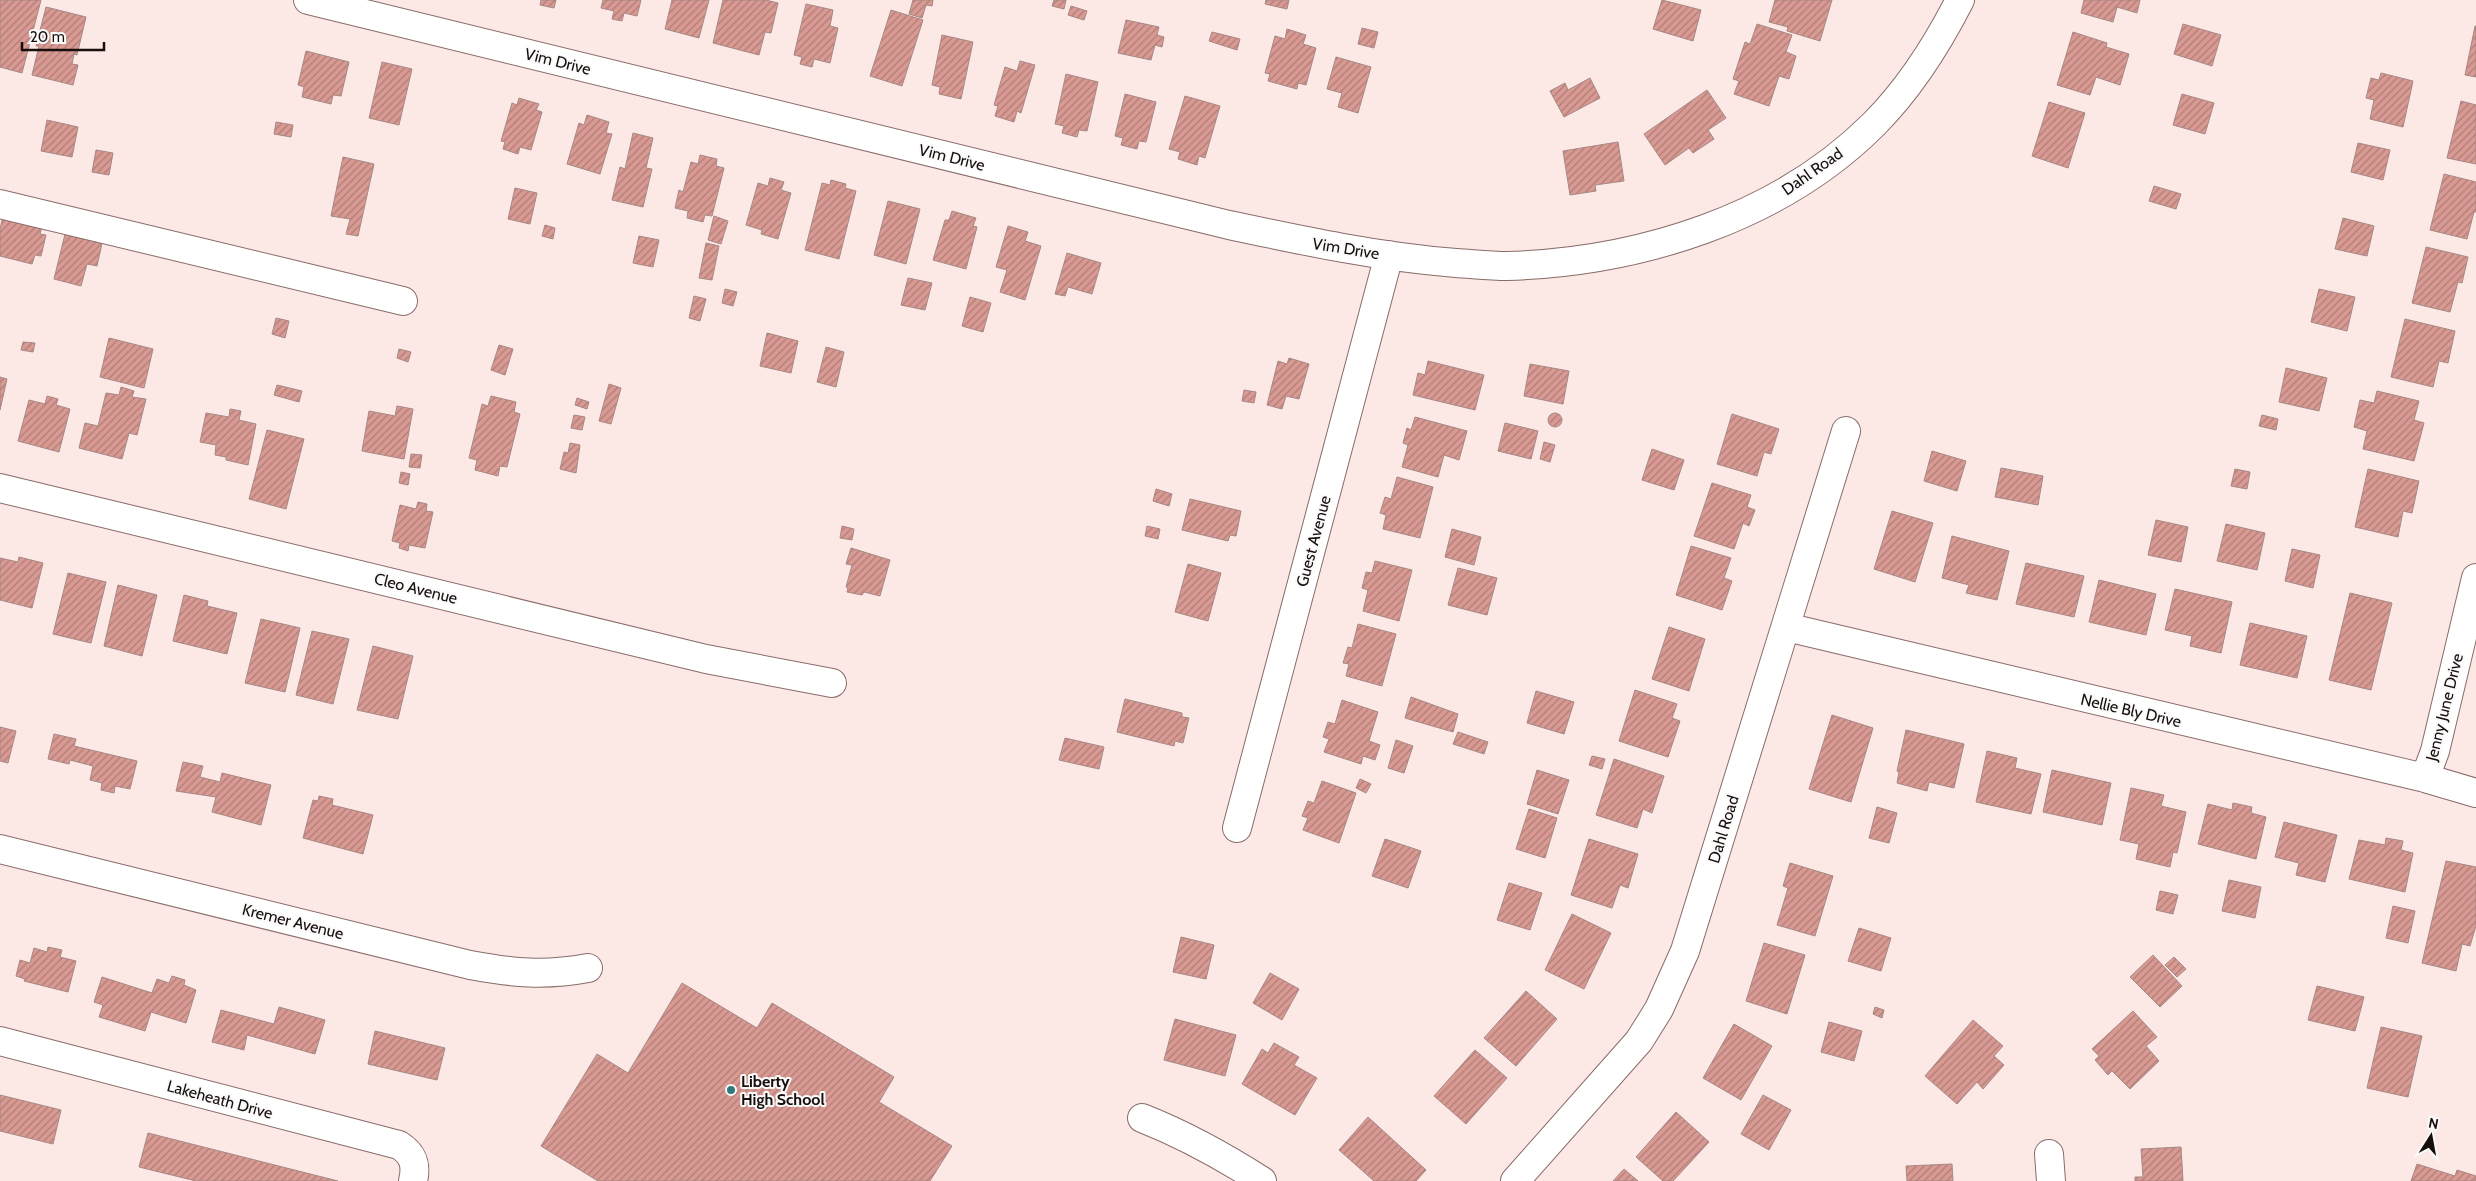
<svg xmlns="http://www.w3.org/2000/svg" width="2476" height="1181" font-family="Cabin,sans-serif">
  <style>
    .building { fill: url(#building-hatch); stroke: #a68885 }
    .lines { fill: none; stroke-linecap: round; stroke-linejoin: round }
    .minor-casing { stroke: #886c68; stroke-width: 30 }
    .minor { stroke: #fff; stroke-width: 28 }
    .poi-dot { fill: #2f797a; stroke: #fafafa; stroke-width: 2 }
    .labels { text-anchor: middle; stroke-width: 4; stroke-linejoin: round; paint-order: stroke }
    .street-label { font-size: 16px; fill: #180e0c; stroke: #fafafa }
    .poi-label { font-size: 16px; font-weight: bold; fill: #180e0c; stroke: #fafafa; text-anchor: start }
  </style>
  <defs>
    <pattern id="building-hatch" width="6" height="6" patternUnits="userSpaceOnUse" patternTransform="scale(1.25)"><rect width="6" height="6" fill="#d99a93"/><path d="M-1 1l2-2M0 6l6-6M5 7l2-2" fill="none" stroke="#af7c76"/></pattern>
  </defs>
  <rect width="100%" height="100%" fill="#fce8e5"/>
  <!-- building -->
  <path class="building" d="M0,0H41L22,73L0,67Z
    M541,0H556L554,8L540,5Z
    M603,0H641L637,16L624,13L622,21L612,19L614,11L601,8Z
    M672,0H709L699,38L665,29Z
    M723,0H766L778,3L771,33L765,32L759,55L713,43Z
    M913,0H933L932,6L926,5L922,18L909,14Z
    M1054,0H1066L1064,9L1052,6Z
    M1266,0H1289L1287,9L1265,4Z
    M1662,0L1701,10L1693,41L1653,29Z
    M1775,0H1832L1820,41L1787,31L1788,27L1769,22Z
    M2084,0H2140L2137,13L2117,7L2113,22L2081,13Z
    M806,4L833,10L830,26L838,28L830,63L814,59L812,67L800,64L802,57L794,55Z
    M1071,6L1087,11L1084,20L1068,15Z
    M46,7L86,17L77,55L74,54L72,64L78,65L73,85L32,75L39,46H36Z
    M891,10L923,20L902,86L870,76Z
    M1126,20L1159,27L1157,35L1164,37L1162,47L1155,45L1151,60L1118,53Z
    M1757,24L1792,35L1786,52L1796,56L1789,79L1779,76L1769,106L1734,94L1739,81L1733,79L1745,42L1750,44Z
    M2183,24L2221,35L2212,66L2174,54Z
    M2475,26H2476V77L2465,75Z
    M1362,28L1378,32L1374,48L1358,44Z
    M1287,29L1306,35L1303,44L1316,48L1306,85L1298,83L1297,89L1268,81L1270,74L1265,73L1275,36L1285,39Z
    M1212,32L1240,39L1237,50L1209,41Z
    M2073,32L2107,43L2106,47L2129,54L2120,85L2096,77L2090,95L2057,85Z
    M942,35L973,42L961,99L939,94L940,87L932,85Z
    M306,51L349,62L341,96L333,95L331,104L302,97L304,87L298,85Z
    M1336,57L1371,67L1358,113L1338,107L1342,93L1327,89Z
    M1020,61L1035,65L1021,113L1017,111L1014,122L995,116L998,106L994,105L1005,67L1017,71Z
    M382,62L412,69L399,125L369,118Z
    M2381,73L2413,81L2403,127L2370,119L2374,100L2366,98L2371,78L2379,80Z
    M1066,74L1098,82L1087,131L1079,130L1077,137L1062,133L1064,126L1055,124Z
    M1590,78L1600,98L1564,117L1550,91L1565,83L1568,90Z
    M1707,90L1726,118L1708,130L1714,139L1693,153L1689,148L1665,165L1644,134Z
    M1125,94L1156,102L1146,142L1139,141L1137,149L1121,145L1123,138L1115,136Z
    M2182,94L2214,103L2205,134L2173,125Z
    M1185,96L1220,106L1205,158L1199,156L1197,165L1178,159L1180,152L1169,149Z
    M519,98L539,104L536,110L542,112L531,150L520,147L518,154L503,149L505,142L501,141L512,103L517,105Z
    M2461,101L2476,105V164L2447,158Z
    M2049,102L2085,113L2068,168L2032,156Z
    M587,115L609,122L606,133L612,134L600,174L567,164L579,123L584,125Z
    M47,120L78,127L72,157L41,151Z
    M276,122L293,125L291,137L274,134Z
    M633,133L653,138L646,168L652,169L643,207L612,200L620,167L625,169Z
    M1618,142L1624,181L1595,185L1596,191L1570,195L1563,151Z
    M2358,143L2390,150L2383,180L2351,172Z
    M96,150L113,153L109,175L92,172Z
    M700,155L717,159L716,166L724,168L712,216L705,215L703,222L687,218L688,211L675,208L679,190L683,192L691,162L698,164Z
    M343,157L374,164L358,236L346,234L350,219L331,216Z
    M2444,174L2476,182V212H2474L2467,239L2430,230Z
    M770,178L784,182L781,190L791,193L778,239L761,234L762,230L746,225L758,183L768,186Z
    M831,180L846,184L845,188L856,191L839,259L805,250L822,183L830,185Z
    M2154,186L2181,194L2176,209L2149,201Z
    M515,188L537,193L530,224L508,219Z
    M888,201L920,209L906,264L874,255Z
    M952,211L976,218L973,226L977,227L966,269L933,260L945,220H949Z
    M3,216L42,226L40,234L46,235L41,256L35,255L32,264L0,256V229Z
    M714,216L728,221L721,244L708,240Z
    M2343,218L2374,226L2367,256L2335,249Z
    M545,225L555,228L553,239L542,236Z
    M1008,226L1028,232L1025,241L1041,246L1025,300L1000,292L1007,270L996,267Z
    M66,230L103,239L97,266L87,264L81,286L54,279Z
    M639,236L659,240L653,267L633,263Z
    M706,243L719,246L712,280L699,278Z
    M2426,247L2468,257L2462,283L2458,282L2450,312L2412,303Z
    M1067,253L1101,263L1092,294L1068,287L1065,296L1055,294Z
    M908,278L932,283L925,310L901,305Z
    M725,289L737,292L733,306L722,303Z
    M2319,289L2355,297L2347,331L2311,322Z
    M694,296L706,299L700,321L689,318Z
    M970,297L991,303L983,332L962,326Z
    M276,318L289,321L285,338L272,334Z
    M2405,319L2455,331L2448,363L2439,361L2433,387L2391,377Z
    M767,333L798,341L791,373L760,366Z
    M109,338L153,349L144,388L100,377Z
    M23,342L35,343L33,352L21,350Z
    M499,345L513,349L505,375L491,370Z
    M826,347L844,352L836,387L817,382Z
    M399,349L411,352L408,362L397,358Z
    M1289,358L1309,364L1299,399L1286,396L1282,409L1267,405L1278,361L1287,364Z
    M1428,361L1484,375L1475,410L1413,395L1418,373L1425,375Z
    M1530,364L1569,371L1563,404L1524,396Z
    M2286,368L2327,378L2319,411L2279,402Z
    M0,377L7,379L0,410Z
    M609,384L621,388L611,424L599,421Z
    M277,385L302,391L299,402L274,395Z
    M121,387L134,391L132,397L146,399L137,435L129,433L122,459L79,448L85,423L98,426L106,393L119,395Z
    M1244,390L1256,392L1254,403L1242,401Z
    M2377,391L2419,401L2414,420L2424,423L2414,461L2363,449L2367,431L2354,427L2360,400L2374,403Z
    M47,396L58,399L56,405L70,409L59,452L18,441L29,400L45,404Z
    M491,396L516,402L514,412L520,414L507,467L500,466L498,476L475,470L477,460L469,458L482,404L488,406Z
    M577,398L589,402L587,409L575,405Z
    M397,406L413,409L404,459L362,451L369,411L395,416Z
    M230,409L241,411L239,420L256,424L248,465L226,460V457L215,455L216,445L200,442L206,413L229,417Z
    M1548 420a7 7 0 1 1 14 0a7 7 0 1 1-14 0Z
    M1732,414L1779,429L1771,454L1764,452L1757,476L1717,464Z
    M574,415L585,417L582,430L571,428Z
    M2262,415L2278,419L2276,430L2259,426Z
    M1415,417L1467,431L1459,460L1444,455L1438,477L1402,467L1408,445L1403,443L1407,428L1411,430Z
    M1505,423L1538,431L1531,459L1498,451Z
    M267,430L304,439L286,509L249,499Z
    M1544,442L1555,445L1550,462L1540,459Z
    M570,443L580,445L576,473L560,469L564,452L568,453Z
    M1652,449L1684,460L1674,490L1642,480Z
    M1932,451L1966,461L1957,491L1924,481Z
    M411,454L422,455L420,468L409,467Z
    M2001,468L2043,476L2038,505L1995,497Z
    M2235,469L2250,472L2247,489L2231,486Z
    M2368,469L2419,481L2412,513L2403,511L2398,537L2355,527Z
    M401,472L410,474L408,485L399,483Z
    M1397,477L1433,487L1420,538L1383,529L1386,515L1380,513L1385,497L1391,499Z
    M1712,483L1751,495L1747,507L1755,510L1749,526L1743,523L1734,549L1694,536Z
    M1156,489L1172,494L1169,506L1153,501Z
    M1190,499L1241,511L1236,536L1230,535L1228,541L1182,530Z
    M418,502L427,504L426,511L433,512L425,548L409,545L408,551L399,548L400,543L392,541L400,505L416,509Z
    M1892,511L1933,523L1915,582L1874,569Z
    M2156,520L2188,527L2181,562L2148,555Z
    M2226,524L2265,533L2257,570L2217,561Z
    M842,526L854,529L852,540L840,538Z
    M1147,526L1160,529L1158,539L1145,536Z
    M1452,529L1481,537L1474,565L1445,557Z
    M1952,536L2009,551L1997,600L1966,593L1969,585L1942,578Z
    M1691,546L1731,558L1724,578L1732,581L1722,610L1676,595Z
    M851,548L890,560L880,596L864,592L862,595L847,592L848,588L846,587L852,565L846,564Z
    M2292,549L2320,555L2313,588L2285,581Z
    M19,557L43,563L32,608L0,600V558L18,562Z
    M1375,561L1412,570L1399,621L1363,611L1368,590L1362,588L1366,572L1372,573Z
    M2026,563L2084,576L2074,617L2016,604Z
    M1188,564L1221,573L1208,621L1175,612Z
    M1458,568L1497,578L1487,615L1448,605Z
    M68,573L106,582L91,643L53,634Z
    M2099,580L2156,594L2146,635L2089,622Z
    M118,585L157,595L142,656L104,646Z
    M2175,589L2232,602L2221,653L2190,646L2192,636L2165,630Z
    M2350,593L2392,603L2371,690L2329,680Z
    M184,595L208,601L207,606L237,613L227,654L173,641Z
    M261,619L300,628L285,692L245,683Z
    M2250,623L2307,636L2297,678L2240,665Z
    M1358,624L1396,634L1382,686L1346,676L1349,664L1343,663L1348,647L1352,648Z
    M1669,627L1705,639L1689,691L1652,679Z
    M312,631L349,639L333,704L296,695Z
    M373,646L413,656L398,719L357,710Z
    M1635,690L1677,704L1672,718L1680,721L1668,757L1619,741Z
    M1536,691L1574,702L1564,734L1527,723Z
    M1411,697L1458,714L1453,732L1405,718Z
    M1125,699L1182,713V717L1189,718L1183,743L1175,741L1174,746L1117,732Z
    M1342,700L1378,712L1369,741L1380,745L1375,760L1363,756L1361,764L1324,752L1329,739L1323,737L1328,722L1335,724Z
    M1832,715L1873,728L1851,802L1809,789Z
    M0,727L16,731L8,763L0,761Z
    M1906,730L1964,744L1954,788L1929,782L1927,791L1897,783L1899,772L1897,771Z
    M1458,732L1488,742L1484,754L1453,744Z
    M54,734L76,739L74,746L137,761L130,789L115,786L114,793L101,790L102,783L90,780L93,766L70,760L69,764L48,759Z
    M1065,738L1104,747L1099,769L1059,760Z
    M1396,740L1413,746L1404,773L1388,768Z
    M1987,751L2017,758L2015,768L2041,774L2031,814L1976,802Z
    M1592,756L1605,759L1602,769L1589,765Z
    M1614,759L1664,776L1652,813L1643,809L1637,828L1596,815Z
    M183,762L203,766L200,777L220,782L222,773L271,785L261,825L212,812L216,797L176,791Z
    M1537,770L1569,780L1558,814L1527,804Z
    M2052,770L2111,783L2102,825L2043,812Z
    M1360,779L1371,784L1366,793L1356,788Z
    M1322,781L1356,793L1339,843L1303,830L1308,818L1302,816L1308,801L1314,803Z
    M2131,788L2164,795L2161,806L2186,812L2177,853L2173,852L2170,867L2136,859L2139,844L2120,840Z
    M319,796L333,799L332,805L373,815L363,854L303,838L313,800L318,801Z
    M2233,803L2252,807L2251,813L2266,817L2256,859L2198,844L2208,804L2232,810Z
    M1877,807L1897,813L1889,843L1869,838Z
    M1529,809L1557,818L1545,858L1516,849Z
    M2284,822L2337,835L2325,882L2296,875L2299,863L2275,857Z
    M2386,838L2403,841L2401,850L2413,853L2405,892L2349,879L2359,840L2385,845Z
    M1385,839L1421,851L1408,888L1372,876Z
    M1589,839L1638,854L1628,888L1620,885L1612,908L1571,895Z
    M2446,861L2476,867V926L2470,946L2462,944L2456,971L2422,963Z
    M1790,863L1833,876L1815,936L1777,925L1788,888L1783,886Z
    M2229,880L2261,887L2255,918L2222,911Z
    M1509,883L1542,893L1530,930L1497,920Z
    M2160,891L2178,895L2173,914L2156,910Z
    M2393,906L2415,911L2408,943L2386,938Z
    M1572,914L1611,933L1584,989L1545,970Z
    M1859,928L1891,938L1881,971L1848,961Z
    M1181,937L1214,945L1206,979L1173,972Z
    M1764,943L1805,955L1787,1014L1746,1001Z
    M48,947L62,950L60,957L76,961L68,992L24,981L25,979L16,976L20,960L30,963L34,948L47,952Z
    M2153,955L2182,986L2160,1007L2130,977Z
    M2174,957L2186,969L2177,977L2165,965Z
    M1270,973L1299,989L1282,1020L1253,1003Z
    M172,976L185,980L184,985L196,990L186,1023L151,1012L145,1031L99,1017L103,1005L94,1002L102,977L152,993L157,979L169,983Z
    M682,983L757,1028L772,1003L894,1077L879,1102L952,1146L930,1181H598L541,1146L597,1054L628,1073Z
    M2317,986L2364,997L2355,1031L2308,1020Z
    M1526,991L1557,1019L1516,1066L1484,1038Z
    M279,1007L325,1020L315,1054L247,1035L244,1050L212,1042L221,1010L274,1024Z
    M1875,1007L1884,1010L1882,1018L1873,1014Z
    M2133,1011L2157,1037L2146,1046L2159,1061L2130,1089L2112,1071L2108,1075L2095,1060L2099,1056L2092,1049Z
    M1175,1019L1236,1035L1225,1076L1164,1060Z
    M1973,1020L2003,1046L1994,1056L2004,1065L1983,1089L1977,1082L1957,1104L1925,1076Z
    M1829,1022L1862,1031L1854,1061L1821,1052Z
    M1734,1024L1772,1046L1741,1100L1703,1078Z
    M2381,1027L2422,1036L2408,1097L2367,1088Z
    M375,1031L445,1048L437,1080L368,1064Z
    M1274,1043L1299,1057L1294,1065L1317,1078L1295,1115L1242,1084L1262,1049L1268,1053Z
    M1475,1050L1507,1078L1466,1124L1434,1096Z
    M0,1095L61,1110L53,1144L0,1131Z
    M1763,1095L1791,1110L1769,1150L1741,1134Z
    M1676,1112L1709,1142L1673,1181H1663L1636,1157Z
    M1368,1117L1426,1170L1416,1181H1374L1339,1150Z
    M148,1133L338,1181H196L139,1167Z
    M2181,1147L2183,1181H2135V1177H2143L2141,1149Z
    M1952,1164L1953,1181H1907L1906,1166Z
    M2417,1164L2455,1176L2457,1170L2476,1176V1181H2411Z
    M1624,1169L1638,1181H1613Z"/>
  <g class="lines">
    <!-- minor casing -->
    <g class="minor-casing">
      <path id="minor" d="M308,0L1229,225C1304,241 1379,257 1456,263C1473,264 1490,266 1507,266C1639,262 1779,219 1874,124C1910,88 1937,45 1960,0
        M0,204L403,301
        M0,488L706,659L832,683
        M1786,627L2425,778L2476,793
        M2425,778L2435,751L2476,578
        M1237,828L1389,255
        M0,849L470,965C513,973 545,976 588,968
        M0,1041L399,1145C413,1154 417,1164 413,1181
        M1142,1118C1185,1135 1223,1156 1262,1181
        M2049,1154L2051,1181
        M1515,1181L1639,1041L1659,1009L1685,951L1846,431"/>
    </g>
    <!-- minor -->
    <use href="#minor" class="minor"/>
  </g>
  <!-- markers -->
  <circle class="poi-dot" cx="731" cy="1090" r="5"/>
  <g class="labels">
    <!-- street labels -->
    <g class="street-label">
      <text transform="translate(558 61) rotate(14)" y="6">Vim Drive</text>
      <text transform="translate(952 157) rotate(14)" y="6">Vim Drive</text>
      <text transform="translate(1812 171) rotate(-35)" y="6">Dahl Road</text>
      <text transform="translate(1346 248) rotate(9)" y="6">Vim Drive</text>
      <text transform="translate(1313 541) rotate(-75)" y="6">Guest Avenue</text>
      <text transform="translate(416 588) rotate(14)" y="6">Cleo Avenue</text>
      <text transform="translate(2444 707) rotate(-76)" y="6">Jenny June Drive</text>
      <text transform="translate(2131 710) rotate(13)" y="6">Nellie Bly Drive</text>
      <text transform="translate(1723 829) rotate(-73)" y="6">Dahl Road</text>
      <text transform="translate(293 921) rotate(14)" y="6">Kremer Avenue</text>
      <text transform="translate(220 1099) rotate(15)" y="6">Lakeheath Drive</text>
    </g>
    <!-- poi labels -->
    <g class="poi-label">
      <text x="741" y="1087">Liberty<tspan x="741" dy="18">High School</tspan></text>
    </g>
  </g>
  <!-- north arrow -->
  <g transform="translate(2431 1136) rotate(11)" stroke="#fafafa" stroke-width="4" paint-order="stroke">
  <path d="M0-4L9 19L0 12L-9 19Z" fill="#180e0c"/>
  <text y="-8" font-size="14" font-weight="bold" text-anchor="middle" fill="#180e0c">N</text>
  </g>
  <!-- scale -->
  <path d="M22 42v8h82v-8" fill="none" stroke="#180e0c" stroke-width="2.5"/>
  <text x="30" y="42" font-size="15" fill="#180e0c" stroke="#fafafa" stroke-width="4" paint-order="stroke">20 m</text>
</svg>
